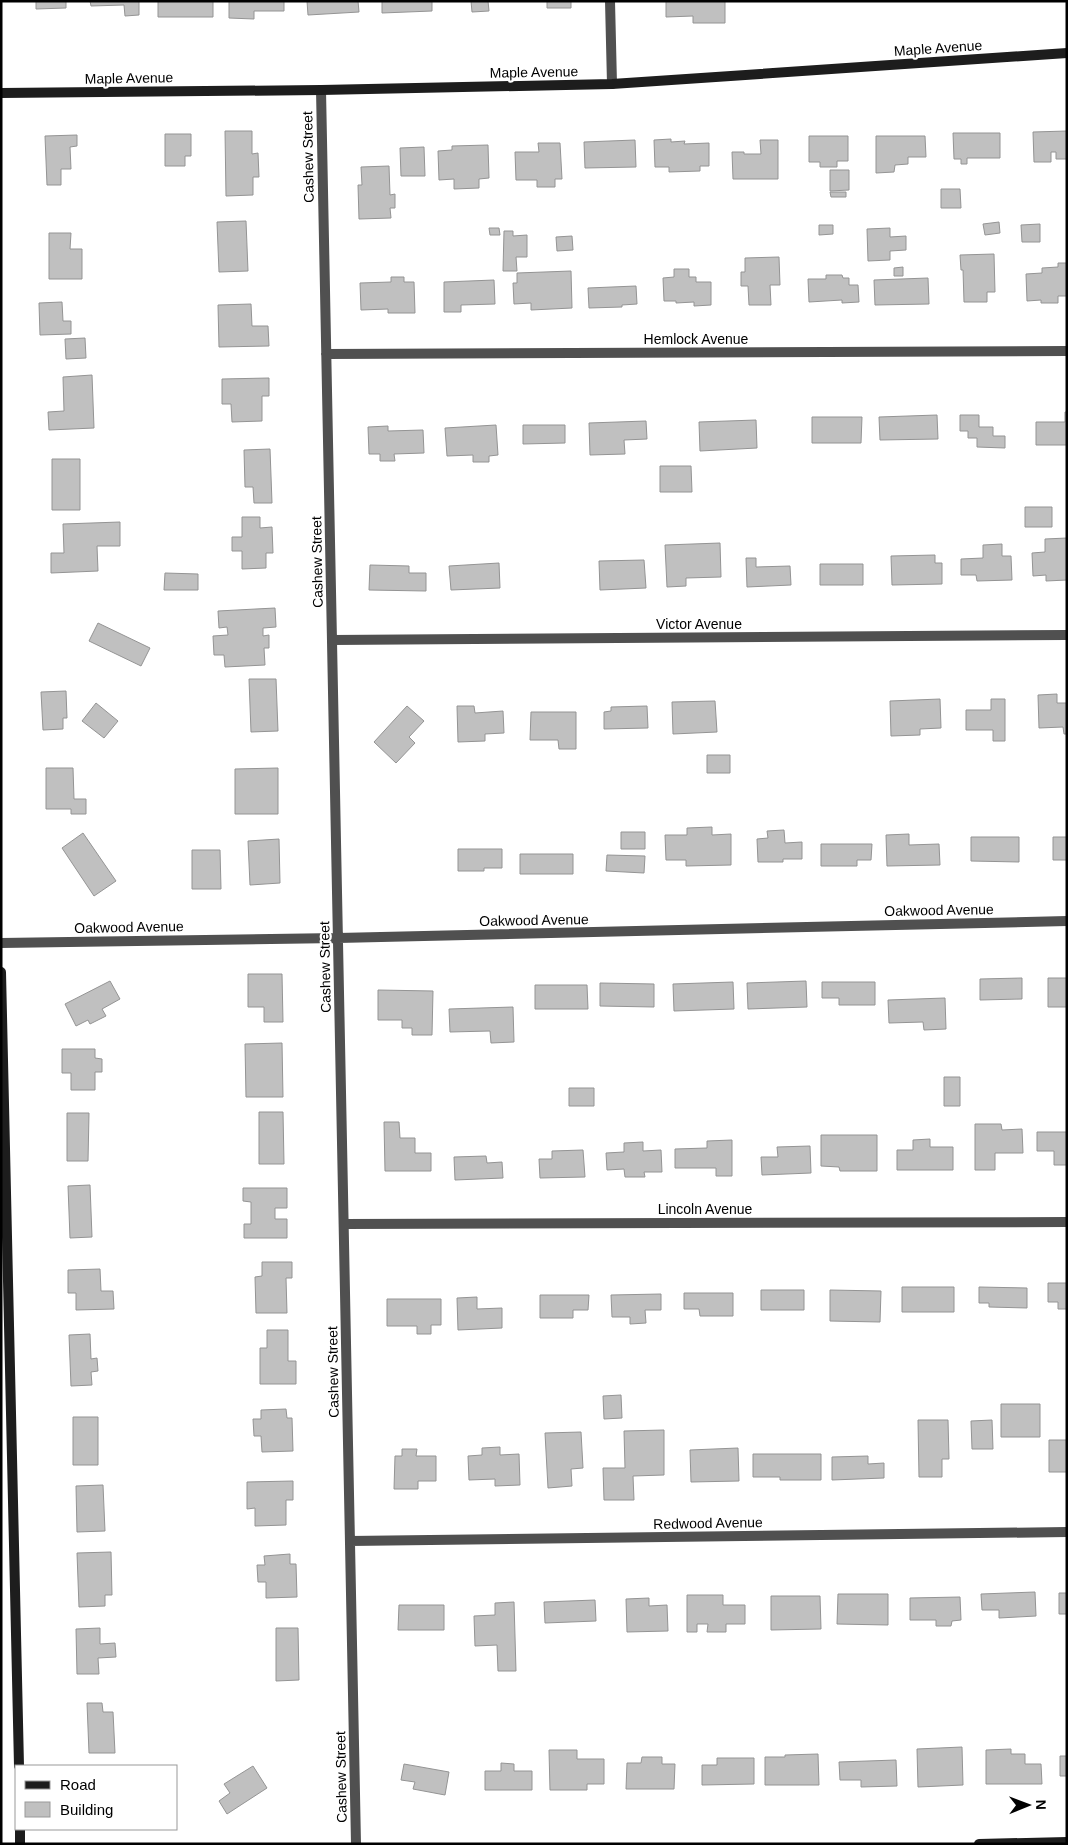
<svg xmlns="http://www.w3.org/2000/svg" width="1068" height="1845" font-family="Helvetica,sans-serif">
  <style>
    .building { fill: #c0c0c0; stroke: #949494 }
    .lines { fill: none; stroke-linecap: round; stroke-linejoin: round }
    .street { stroke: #505050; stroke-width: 10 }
    .secondary { stroke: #1d1d1d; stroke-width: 10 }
    .labels { text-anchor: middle; stroke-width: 4.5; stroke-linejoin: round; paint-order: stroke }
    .street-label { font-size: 14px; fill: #000; stroke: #fff }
  </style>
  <rect width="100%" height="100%" fill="#fff"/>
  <!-- building -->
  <path class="building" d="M36,1H66V8L36,9Z
    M90,1H139V15L125,16L124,5L91,6Z
    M158,1H213V17H158Z
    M229,1H284V11H254V19L229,18Z
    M307,1H358L359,12L308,15Z
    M382,1H432V11L382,13Z
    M471,1H488L489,11L472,12Z
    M547,1H571V8H547Z
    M666,1H725V23H693V16L666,17Z
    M225,131H252V154L258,153L259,177H253V195L226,196Z
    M1067,131V159H1056V152H1051V162H1034L1033,132Z
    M953,133H1000V158H967V164H961V159H954Z
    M165,134H191V156H185V166H165Z
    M77,135V146L70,147L71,169H61V185H47L45,136Z
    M809,136H848V161H837V167H820V162H809Z
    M876,136H925L926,157H908V164L895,165L894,172L876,173Z
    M671,139V142L685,141L684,144L709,143V166H700V171L669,172V167H655L654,140Z
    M635,140L636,167L585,168L584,142Z
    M760,140H778V179H733L732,152H744V154H761Z
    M538,143H560L562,179H555V187H537V180H516L515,152H539Z
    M488,145L489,178L479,179V188L454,189V179L439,180L438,151L452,150V146Z
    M424,147L425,176H401L400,148Z
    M389,166L390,195L395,194V208H390L391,218L359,219L358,185H362L361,167Z
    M830,170H849V190L830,191Z
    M941,189H960L961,208H941Z
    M830,192H846V197H831Z
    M246,221L248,271L219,272L217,222Z
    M999,222L1000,233L985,235L983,224Z
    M1040,224V242H1022L1021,225Z
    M819,225H833V234L819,235Z
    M489,228H499L500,235H490Z
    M890,228V237L906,236V250L890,251V260L868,261L867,229Z
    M504,231H513V236L527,235V257H516L517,271H503Z
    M49,233H71L70,249H82V279H49Z
    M572,236L573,250L557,251L556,237Z
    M994,254L995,292H987V302H964L963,270H961L960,255Z
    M779,257L780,285H770L771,305H749L748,286H741V272H745V258Z
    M1058,263H1067V296H1058V303H1041V300L1027,301L1026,274L1042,273V268L1058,267Z
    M903,267V276H894V268Z
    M674,269H689V277H696V282H711V305L694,306V302L676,303V301H664L663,278L674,277Z
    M571,271L572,308L531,310V303L514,304L513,283H517V273Z
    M826,275H842L843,278H849V285H858L859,302L842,303V300L809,302L808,279H826Z
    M391,277H404V282H414L415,313H388V309L361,310L360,283L391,282Z
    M928,278L929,304L875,305L874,280Z
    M494,280L495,304L461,305V312H444V282Z
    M636,286L637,304L622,305V307L589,308L588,288Z
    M62,302L63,321H71V334L40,335L39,303Z
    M251,304L252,326H268L269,346L219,347L218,305Z
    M85,338L86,358L66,359L65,339Z
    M92,375L94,428L49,430L48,412L64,411L63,377Z
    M269,378V396H262V421L232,422L231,404H222V379Z
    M1065,412H1067V445H1036V422H1065Z
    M937,415L938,439L880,440L879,417Z
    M960,415H979V427H993V436H1005V448L977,447V438H968V431H960Z
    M812,417H862L861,443H812Z
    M756,420L757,448L700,451L699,422Z
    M646,421L647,439L624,440L625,454L590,455L589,423Z
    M496,425L498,455L489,456V462H473V455L447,456L445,428Z
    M523,425H565V443L523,444Z
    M388,426V431L423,430L424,453L394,454L395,461H380V454H369L368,427Z
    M270,449L272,503H254L253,487H245L244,450Z
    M52,459H80V510H52Z
    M660,466H691L692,492H660Z
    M1025,507H1052V527H1025Z
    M242,517H260V528L272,527L273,553H266V568L242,569V551H232V537H242Z
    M120,522V546H97L98,571L51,573V553H64L63,524Z
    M1067,538V580L1046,581V575L1033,576L1032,553L1045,552V539Z
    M720,543L721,577L686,578V586L667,587L665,545Z
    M1002,544V556H1011L1012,580L977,581L976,575H961V559L983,558V545Z
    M935,555V563H942V584L892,585L891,556Z
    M746,558H756V567L790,566L791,585L747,587Z
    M644,560L646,588L600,590L599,561Z
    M499,563L500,588L451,590L449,566Z
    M820,564H863V585H820Z
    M370,565L409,566V573H426V591L369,590Z
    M165,573L198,574V590H164Z
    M275,608L276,627L263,628V636L269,635V648H264L265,665L225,667L224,655H214L213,636L228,635L227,627L219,628L218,611Z
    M98,623L150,648L141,666L89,641Z
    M249,679H276L278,731L251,732Z
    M66,691L67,718H63V729L43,730L41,692Z
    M1057,694V703H1067V734H1064L1063,727L1039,728L1038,695Z
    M940,699L941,728L920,729V735L891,736L890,701Z
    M991,699H1005V741H993V730H966V710H991Z
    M715,701L717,732L673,734L672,702Z
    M96,703L118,721L104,738L82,721Z
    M407,706L424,721L409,737L415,743L396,763L374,742Z
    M457,706H474L475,713L503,711L504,733L485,734V741L458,742Z
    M647,706L648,728L604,729V712L611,711V707Z
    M531,712H576V749H559L558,740H530Z
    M707,755H730V773H707Z
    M46,768H73L74,799H86V814H71V809H46Z
    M278,768V814H235V769Z
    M712,827V835L731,834V865L686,866V860H666L665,835H687V828Z
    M784,830L785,843L802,842V859H783V862H758L757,839L768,838L767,831Z
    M621,832H645V849H621Z
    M83,833L116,881L94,896L62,848Z
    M909,834V845L939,844L940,865L887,866L886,835Z
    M971,837H1019V862L971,861Z
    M1053,837H1067V860H1053Z
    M279,839L280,883L250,885L248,841Z
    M821,844H872L871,860H857V866H821Z
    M458,849H502V868H484V871H458Z
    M192,850H220L221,889H192Z
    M520,854H573V874H520Z
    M607,855L645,856L644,873L606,871Z
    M248,974H282L283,1022H264V1007H248Z
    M1022,978V999L980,1000V979Z
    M1048,978H1067V1007H1048Z
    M110,981L120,999L102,1009L106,1016L90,1024L88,1020L76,1026L65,1004Z
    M806,981L807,1007L748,1009L747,983Z
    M733,982L734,1009L674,1011L673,984Z
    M822,982H875V1005H839V998H822Z
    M600,983L654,984V1007L600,1006Z
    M535,985H587L588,1009H535Z
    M378,990L433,991L432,1035H412V1028H402V1020H378Z
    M945,998L946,1029L924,1030L923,1022L889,1023L888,1000Z
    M513,1007L514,1042L491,1043L490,1031L450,1032L449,1009Z
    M282,1043L283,1097H246L245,1044Z
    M62,1049H95V1058L102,1059V1072H95V1090H71V1073H62Z
    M944,1077H960V1106H944Z
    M569,1088H594V1106H569Z
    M259,1112H283L284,1164H259Z
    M67,1113H89L88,1161H67Z
    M384,1122H399L400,1138H415V1153H431V1171H385Z
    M975,1124H1001L1002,1130L1022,1129L1023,1153H995V1170H975Z
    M1037,1132H1067V1165H1054V1151H1037Z
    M821,1135H877V1171H840L839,1167L821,1166Z
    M930,1139V1147H953V1170H897V1150H913V1140Z
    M732,1140V1176H716V1168H675V1149L707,1148V1141Z
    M643,1142V1151L661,1150L662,1172H644L645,1177H625L624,1169L607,1170L606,1153L624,1152V1143Z
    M810,1146L811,1173L762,1175L761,1157H778L777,1147Z
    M583,1150L585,1177L540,1178L539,1159H552V1151Z
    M486,1156L487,1163L502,1162L503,1178L455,1180L454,1157Z
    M90,1185L92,1237L70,1238L68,1186Z
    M243,1188H287V1208H275V1219H287V1238H244V1224H251V1202L243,1201Z
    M262,1262H292V1278H286L287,1313H256L255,1277L262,1276Z
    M100,1269L101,1291H113L114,1309L76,1310V1293H68V1270Z
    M1048,1283H1067V1309H1058V1302H1048Z
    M902,1287H954V1312H902Z
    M979,1287L1027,1288V1308L989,1307V1303H979Z
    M761,1290H804V1310H761Z
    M830,1290L881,1291L880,1322L830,1321Z
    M684,1293H733V1316H700L699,1309H684Z
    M661,1294V1310H645L646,1323L630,1324V1317H612L611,1295Z
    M540,1295H589L588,1310H573V1318H540Z
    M477,1297V1309L502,1308V1328L458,1330L457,1298Z
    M387,1299H441V1325H431V1334H417V1326H387Z
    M267,1330H288V1361H296V1384H260V1348H267Z
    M90,1334L91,1359L97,1358L98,1371L91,1372L92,1385L71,1386L69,1335Z
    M621,1395L622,1418L604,1419L603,1396Z
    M1001,1404H1040V1437H1001Z
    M286,1409L287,1418H292L293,1451L262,1452L261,1436H254L253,1419H261V1410Z
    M73,1417H98V1465H73Z
    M918,1420H948L949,1459H942V1477H919Z
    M992,1420L993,1449H972L971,1421Z
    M664,1430V1475L633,1476L634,1500H604L603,1468H625L624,1431Z
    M581,1432L583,1468L571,1469L572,1486L548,1488L545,1433Z
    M1049,1440H1067V1472H1049Z
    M500,1447V1455L519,1454L520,1485L495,1486V1479L469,1480L468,1456L482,1455V1448Z
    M738,1448L739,1481L691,1482L690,1450Z
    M402,1449H417L416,1456H436V1481H418V1489H394L395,1456H402Z
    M753,1454H821V1480H780V1477H753Z
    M868,1456V1464L884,1463V1478L832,1480V1457Z
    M293,1481V1500H286V1525L255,1526V1508L247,1509V1482Z
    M103,1485L105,1531L77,1532L76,1486Z
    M111,1552L112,1595H105V1606L79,1607L77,1553Z
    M290,1554V1564H296L297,1597L266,1598V1582H258L257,1565H265L264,1556Z
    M1035,1592L1036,1616L999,1618V1610H982L981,1594Z
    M1059,1593H1067V1614H1059Z
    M838,1594H888V1625L837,1624Z
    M687,1595H723V1605H745V1624H726V1632H707L708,1624H697V1632H687Z
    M771,1596H820L821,1629L771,1630Z
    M960,1597L961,1620L952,1621L951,1626H936V1620H910V1598Z
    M649,1598V1606L667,1605L668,1631L627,1632L626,1599Z
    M595,1600L596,1621L545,1623L544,1602Z
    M514,1602L516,1671H498L497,1645L475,1646L474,1616L495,1615V1603Z
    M399,1605H444V1630H398Z
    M100,1628V1644L115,1643L116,1657L98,1658L99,1674H77L76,1629Z
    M276,1628H298L299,1680L276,1681Z
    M87,1703H102L103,1712H113L115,1753H89Z
    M962,1747L963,1785L918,1787L917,1749Z
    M1011,1749V1754H1025V1764H1041L1042,1784H986V1750Z
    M549,1750H577V1759H604V1784H587V1790H550Z
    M818,1754L819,1785H765V1757H785V1755Z
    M1060,1756H1067V1776H1060Z
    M642,1757H662V1764H675L674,1789H626L627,1763H641Z
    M717,1758H754V1784L702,1785V1765H717Z
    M896,1760L897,1786L861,1787V1780H840L839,1762Z
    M501,1763L514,1764V1771H532V1790H485V1771H501Z
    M404,1764L449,1772L445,1795L413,1789L415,1782L401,1780Z
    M253,1766L267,1788L227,1814L219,1801L230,1793L224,1784Z"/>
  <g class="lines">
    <!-- street -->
    <path class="street" d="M610,1L612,84
      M321,90L356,1844
      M326,354L1067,351
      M332,640L1067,635
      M1,943L338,938L1067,921
      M344,1224L1067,1222
      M350,1541L1067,1532"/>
    <!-- secondary -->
    <path class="secondary" d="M1,93L321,90L612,84L1067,53
      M1,972L19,1766
      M20,1829V1844
      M979,1844L1067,1842"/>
  </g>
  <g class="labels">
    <!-- street labels -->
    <g class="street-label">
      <text transform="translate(938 48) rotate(-4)" y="5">Maple Avenue</text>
      <text transform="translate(534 72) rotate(-1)" y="5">Maple Avenue</text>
      <text transform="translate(129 78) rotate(-1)" y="5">Maple Avenue</text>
      <text transform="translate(308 157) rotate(-91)" y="5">Cashew Street</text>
      <text x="696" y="344">Hemlock Avenue</text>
      <text transform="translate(317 562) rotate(-91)" y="5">Cashew Street</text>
      <text x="699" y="629">Victor Avenue</text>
      <text transform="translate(939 910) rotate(-1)" y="5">Oakwood Avenue</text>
      <text transform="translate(534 920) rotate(-1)" y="5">Oakwood Avenue</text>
      <text transform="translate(129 927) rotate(-1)" y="5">Oakwood Avenue</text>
      <text transform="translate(325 967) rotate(-91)" y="5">Cashew Street</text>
      <text x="705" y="1214">Lincoln Avenue</text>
      <text transform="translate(333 1372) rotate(-91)" y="5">Cashew Street</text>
      <text transform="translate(708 1523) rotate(-1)" y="5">Redwood Avenue</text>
      <text transform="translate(341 1777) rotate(-91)" y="5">Cashew Street</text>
    </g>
  </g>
  <!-- border -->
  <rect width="1068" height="1845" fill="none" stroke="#000000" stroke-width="5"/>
  <!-- legend -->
  <rect x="15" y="1765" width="162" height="65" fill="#ffffff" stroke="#999999"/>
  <rect x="25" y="1781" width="25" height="8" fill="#1d1d1d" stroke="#999999"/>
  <text x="60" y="1790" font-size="15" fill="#000000">Road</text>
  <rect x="25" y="1802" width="25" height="15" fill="#c0c0c0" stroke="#999999"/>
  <text x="60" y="1815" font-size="15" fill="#000000">Building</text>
  <!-- north arrow -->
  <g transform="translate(1028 1805) rotate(89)" stroke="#ffffff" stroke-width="4" paint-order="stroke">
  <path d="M0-4L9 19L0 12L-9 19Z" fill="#000000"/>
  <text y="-8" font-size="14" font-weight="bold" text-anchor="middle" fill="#000000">N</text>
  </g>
</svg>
